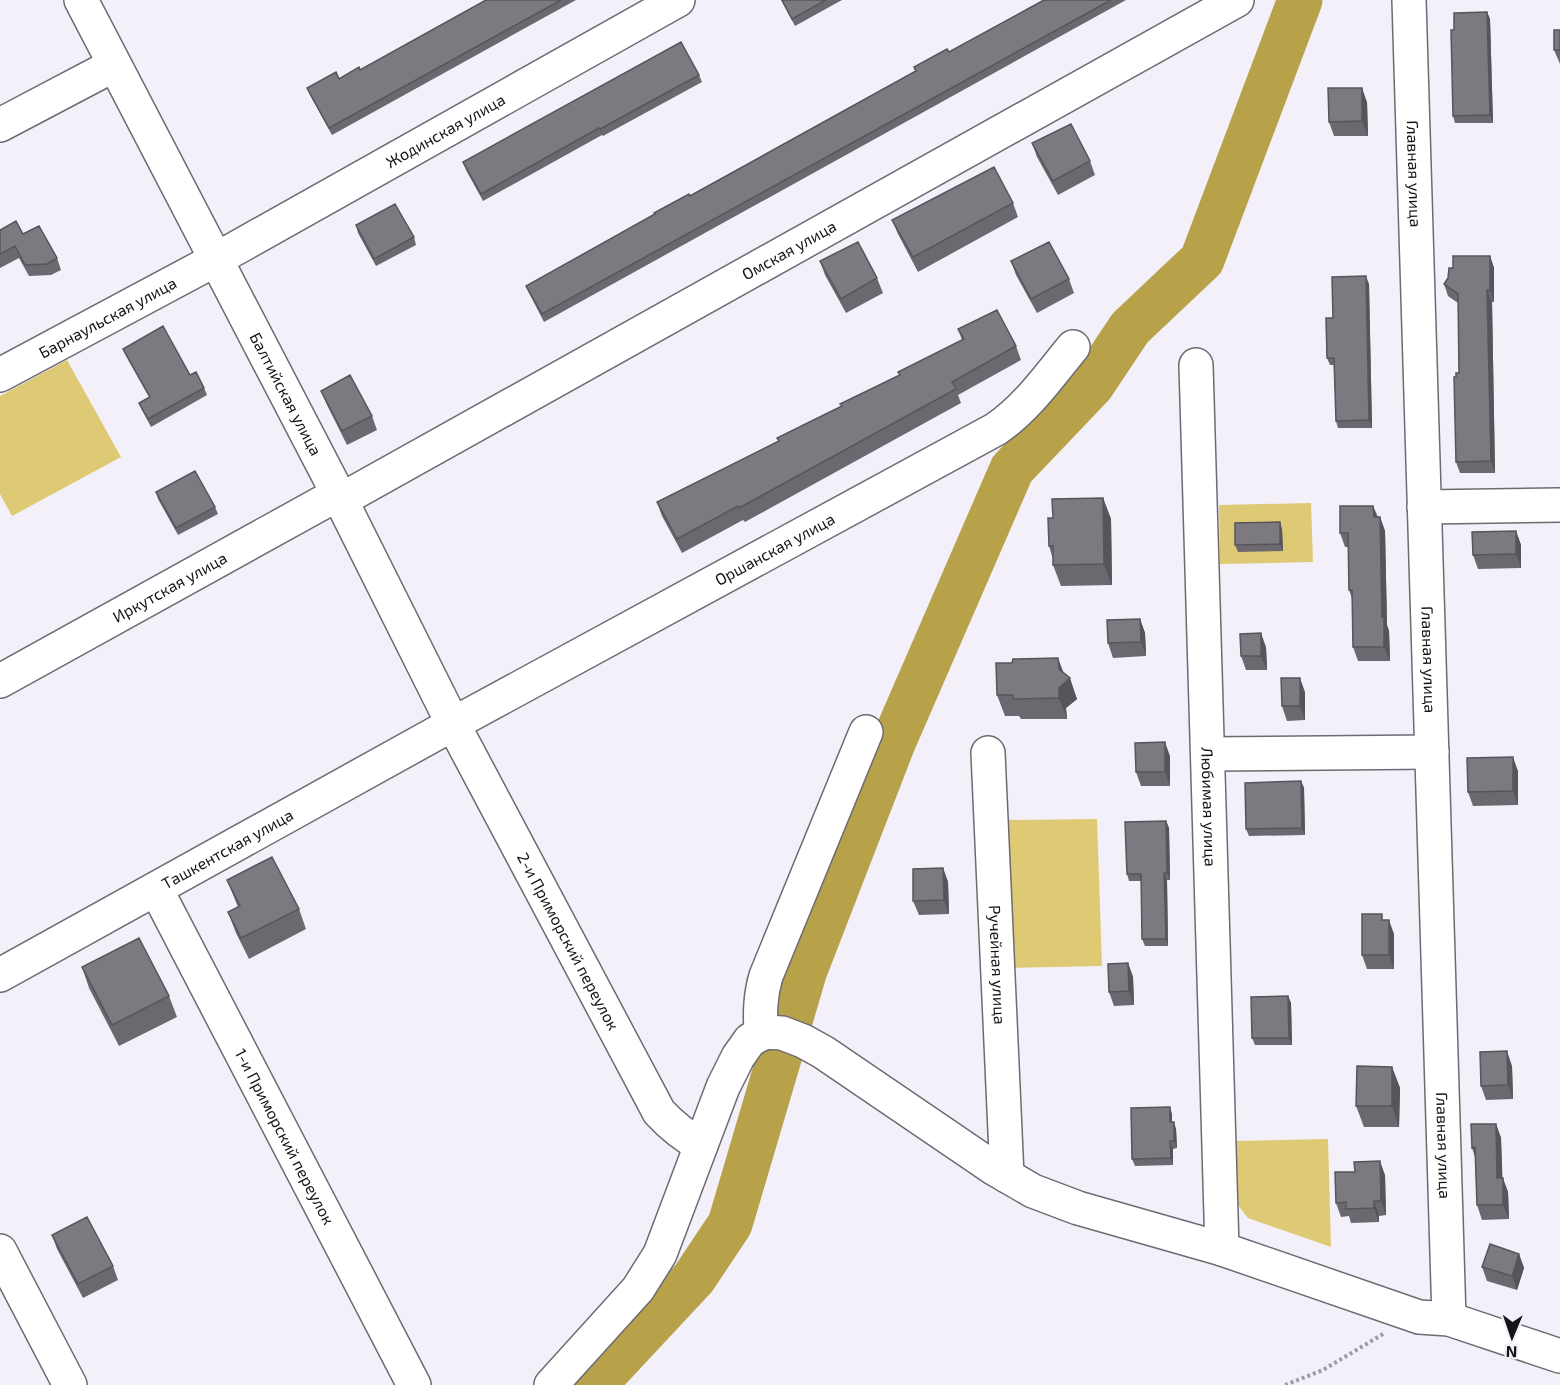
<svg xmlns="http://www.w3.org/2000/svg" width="1560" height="1385" font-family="'Exo 2',sans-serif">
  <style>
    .green { fill: #dec974 }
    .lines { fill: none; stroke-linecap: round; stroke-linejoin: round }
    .river { stroke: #b7a24a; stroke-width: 45 }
    .minor-casing { stroke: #6d6a72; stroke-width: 36 }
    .path { stroke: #9d9ba2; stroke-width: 4; stroke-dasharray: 3 3; stroke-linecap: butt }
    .minor { stroke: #fff; stroke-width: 33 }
    .wall { fill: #6b686f }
    .shaded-wall { fill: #57555a }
    .building { fill: #7c7981; stroke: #57555a; stroke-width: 1.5 }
    .labels { text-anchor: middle; stroke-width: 5; stroke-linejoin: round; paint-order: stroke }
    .street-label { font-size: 16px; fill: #151417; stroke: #f4f0fa }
  </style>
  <rect width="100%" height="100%" fill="#f4f0fa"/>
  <!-- green -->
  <path class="green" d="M67,360L121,457L12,516L0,494V396Z
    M1311,503L1313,562L1220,564L1219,505Z
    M1097,819L1102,966L1009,968L1005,820Z
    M1328,1139L1331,1247L1248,1218L1237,1204L1236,1141Z"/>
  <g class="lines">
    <!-- river -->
    <path class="river" d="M594,1385L694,1278L730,1224L805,970L893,743L1012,469L1092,385L1130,328L1202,260L1300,0"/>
    <!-- minor casing -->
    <g class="minor-casing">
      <g id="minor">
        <path id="s1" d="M81,0L338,494L453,724L659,1112C672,1126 684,1136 701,1145"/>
        <path id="s2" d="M1409,0L1449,1319"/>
        <path d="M0,125L114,65"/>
        <path id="s3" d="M1196,365L1222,1249"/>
        <path id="s4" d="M0,375L215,260L678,0"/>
        <path id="s5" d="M341,500L1237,0"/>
        <path d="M1424,507L1560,505"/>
        <path id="s6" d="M0,681L338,494"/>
        <path id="s7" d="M988,753L1007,1176"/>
        <path d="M1208,754L1432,752"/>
        <path id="s8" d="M156,889L414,1385"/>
        <path id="s9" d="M0,975L453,724L996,429C1027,408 1049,376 1073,347"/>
        <path d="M761,1034C760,1013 760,996 766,976L866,732"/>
        <path d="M0,1251L70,1385"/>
        <path d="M551,1385L638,1289L660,1254L723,1087L738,1057L750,1040L765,1032L782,1033L803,1041L823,1052L995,1169L1033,1191L1078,1208L1222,1249L1419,1317L1449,1319L1560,1356"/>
      </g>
    </g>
    <!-- path -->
    <path class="path" d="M1285,1385L1323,1370L1383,1334"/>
    <!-- minor -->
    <use href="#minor" class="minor"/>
  </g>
  <!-- wall -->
  <path class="wall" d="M486,0H576L332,135L310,95L307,88L339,79L360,70Z
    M781,0H842L795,26Z
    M1043,0H1126L544,322L529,293L526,286L915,71L914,67L949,52Z
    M1487,12L1490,19L1493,123H1455L1453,116L1454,30Z
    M1560,30V64L1554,50Z
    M699,75L702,82L603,136L602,135L483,201L466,170L463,162Z
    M1367,102L1368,136H1334L1329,122Z
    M1032,143L1090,161L1095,175L1058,195L1037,157Z
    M1013,203L1018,217L918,272L898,234L892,220Z
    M356,225L414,237L416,245L376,266L358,233Z
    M0,230L23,234L57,258L61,270L51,275L29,276L19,258L0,268Z
    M1490,256L1494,268V302H1492L1495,473H1460L1456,462V377L1459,373L1458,303L1448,296L1444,284L1448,278L1453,268Z
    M820,261L877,278L883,293L846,313L825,275Z
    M1011,261L1069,279L1074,293L1037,313L1016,275Z
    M1369,284L1372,428H1338L1336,421L1334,365H1330L1327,358L1333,318Z
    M958,329L1016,346L1021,360L958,395L961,403L745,522L743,520L682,553L662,516L657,502L778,441L962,340Z
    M123,349L190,375L204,388L207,395L151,427L142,410L139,403L149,397L126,356Z
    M321,391L372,416L377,430L347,445L327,405Z
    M156,492L215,507L218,514L178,535L158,499Z
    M1103,498L1111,519L1112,585L1061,586L1053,565V559L1049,546L1053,518Z
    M1373,506L1378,517H1380L1385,531L1387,625L1389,631L1390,661H1358L1353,647L1352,598L1349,590L1348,547H1345L1340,533Z
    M1282,529L1283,551L1238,552L1235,545Z
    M1516,531L1521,545V568L1478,569L1473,555Z
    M1140,619L1145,633L1146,656L1113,658L1108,643Z
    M1266,647L1267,670H1246L1241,656Z
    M1064,674L1077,699L1066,708L1067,719H1021L1019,716H1005L997,695Z
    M1305,692V720L1287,721L1282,706Z
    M1170,756V786H1141L1136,772Z
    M1518,771V805L1473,806L1468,792Z
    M1301,781L1304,788L1305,835L1249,836L1246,829Z
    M1166,821L1169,828L1170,880H1167L1168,946H1145L1142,939L1141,881H1129L1127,874Z
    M943,868L948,882L949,914L919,915L913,901Z
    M227,880L299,909L306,929L249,959L236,933L228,912L238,907Z
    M1384,920L1394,934V969H1367L1362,955Z
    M1128,963L1133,977L1134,1005L1114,1006L1109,992Z
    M82,967L169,996L177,1017L119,1046L89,988Z
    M1288,996L1291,1003L1292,1045H1255L1252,1038Z
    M1512,1066L1513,1099L1486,1100L1481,1086Z
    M1392,1067L1400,1088L1399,1127H1364L1356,1106Z
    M1172,1114V1122L1176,1129L1177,1148L1173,1149V1165L1135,1166L1132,1159Z
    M1496,1124L1501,1138L1502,1178L1508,1192L1509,1219L1482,1220L1477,1205L1475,1157L1472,1148Z
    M1385,1175L1386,1215L1379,1216V1222L1351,1223L1349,1216L1341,1217L1336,1203Z
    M52,1235L113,1266L118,1280L83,1298L57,1249Z
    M1519,1254L1524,1268L1517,1290L1487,1281L1482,1267Z"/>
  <!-- shaded-wall -->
  <path class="shaded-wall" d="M1487,12L1490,19L1493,123L1490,115Z
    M1362,88L1367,102L1368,136L1362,121Z
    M1490,256L1494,268V302L1490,290Z
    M1366,276L1369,284L1372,428L1369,420Z
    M1487,290L1492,302L1495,473L1491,461Z
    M1103,498L1111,519L1112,585L1104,564Z
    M1373,506L1378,520L1374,517Z
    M1380,517L1385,531L1387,625L1389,631L1390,661L1384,647L1382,617Z
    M1280,522L1282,529L1283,551L1280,544Z
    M1516,531L1521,545V568L1516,554Z
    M1140,619L1145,633L1146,656L1141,642Z
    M1261,633L1266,647L1267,670L1261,656Z
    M1058,658L1066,679L1070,678L1077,699L1066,708L1067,719L1059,698Z
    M1300,678L1305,692V720L1300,706Z
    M1165,742L1170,756V786L1165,772Z
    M1513,757L1518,771V805L1513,791Z
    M1301,781L1304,788L1305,835L1302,828Z
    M1166,821L1169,828L1170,880L1167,873Z
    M943,868L948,882L949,914L944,900Z
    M1164,873L1167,880L1168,946L1166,939Z
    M1389,920L1394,934V969L1389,955Z
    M1128,963L1133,977L1134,1005L1129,991Z
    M1288,996L1291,1003L1292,1045L1289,1038Z
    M1507,1051L1512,1066L1513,1099L1508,1085Z
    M1392,1067L1400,1088L1399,1127L1392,1106Z
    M1170,1107L1172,1114V1129L1170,1122Z
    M1174,1122L1176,1129L1177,1148L1174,1141Z
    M1496,1124L1501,1138L1503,1193L1497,1178Z
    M1170,1141L1173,1149V1165L1171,1158Z
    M1380,1161L1385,1175L1386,1215L1381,1201Z
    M1503,1178L1508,1192L1509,1219L1503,1205Z
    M1374,1201L1379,1216V1222L1374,1208Z
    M1519,1254L1524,1268L1517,1290L1512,1276Z"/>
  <!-- building -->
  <path class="building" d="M486,0H561L329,128L307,88L336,72L339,79L359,67L360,70Z
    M782,0H826L792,19Z
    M1044,0H1111L542,314L526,286L655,214L654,213L689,194L690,196L916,71L914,67L947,49L949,52Z
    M1487,12L1490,115L1453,116L1451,30H1454V13Z
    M1554,30H1560V50H1554Z
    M681,42L699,75L600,129L599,128L481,194L463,162Z
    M1328,88H1362V121L1329,122Z
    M1071,124L1090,161L1053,181L1032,143Z
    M994,167L1013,203L913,257L892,220Z
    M395,204L414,237L374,259L356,225Z
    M16,221L23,234L39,226L57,258L47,264L25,265L15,246L0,254V230Z
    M858,242L877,278L841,299L820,261Z
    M1049,242L1069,279L1031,299L1011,261Z
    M1453,256H1490V290H1487L1491,461L1456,462L1454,377H1456V373H1459L1458,294L1444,284L1448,278L1449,268H1453Z
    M1366,276L1369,420L1336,421L1334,358H1327L1326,318H1333L1332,277Z
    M997,310L1016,346L952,382L956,389L739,508L738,506L677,539L657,502L779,441L777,438L842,406L840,404L900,375L898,372L964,339L958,329Z
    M163,326L190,375L196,372L204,388L148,419L139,403L150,397L123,349Z
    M350,375L372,416L342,431L321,391Z
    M195,471L215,507L176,528L156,492Z
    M1103,498L1104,564L1053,565V546H1049L1048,518H1053L1052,499Z
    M1340,506H1373L1374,517H1380L1382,617H1384V647H1353L1352,590H1349L1348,533H1340Z
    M1280,522V544L1235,545V523Z
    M1516,531V554L1473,555L1472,532Z
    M1140,619L1141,642L1108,643L1107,620Z
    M1261,633V656H1241L1240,634Z
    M1058,658L1059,669L1070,678L1059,688V698L1013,699V695H997L996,663H1012L1013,659Z
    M1281,678H1300V706H1282Z
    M1165,742V772H1136L1135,743Z
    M1513,757V791L1468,792L1467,758Z
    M1301,781L1302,828L1246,829L1245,783Z
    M1166,821L1167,873H1164L1166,939H1142L1141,874H1127L1125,822Z
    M272,857L299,909L241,938L228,912L240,906L227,880Z
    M943,868L944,900L913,901V869Z
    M1362,914H1382V920H1389V955H1362Z
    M139,938L169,996L112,1025L82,967Z
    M1128,963L1129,991L1109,992L1108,964Z
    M1288,996L1289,1038H1252L1251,997Z
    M1507,1051L1508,1085L1481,1086L1480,1052Z
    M1357,1066L1392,1067V1106H1356Z
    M1170,1107V1122H1174V1141H1170L1171,1158L1132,1159L1131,1108Z
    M1471,1124H1496L1497,1178H1503V1205H1477L1475,1147L1472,1148Z
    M1380,1161L1381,1201H1374V1208L1346,1209V1202L1336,1203L1335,1172H1355L1354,1162Z
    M87,1217L113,1266L78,1284L52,1235Z
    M1490,1244L1519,1254L1512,1276L1482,1267Z"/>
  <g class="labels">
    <!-- street labels -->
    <g class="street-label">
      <text dy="6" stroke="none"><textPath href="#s4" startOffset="508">Жодинская улица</textPath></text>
      <text dy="6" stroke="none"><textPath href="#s2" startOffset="174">Главная улица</textPath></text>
      <text dy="6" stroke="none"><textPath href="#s5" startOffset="513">Омская улица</textPath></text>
      <text dy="6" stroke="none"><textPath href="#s4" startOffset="122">Барнаульская улица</textPath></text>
      <text dy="6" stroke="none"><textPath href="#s1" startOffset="444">Балтийская улица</textPath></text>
      <text dy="6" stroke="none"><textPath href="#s9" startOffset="884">Оршанская улица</textPath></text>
      <text dy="6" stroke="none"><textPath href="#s6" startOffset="194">Иркутская улица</textPath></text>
      <text dy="6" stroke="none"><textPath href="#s2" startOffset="660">Главная улица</textPath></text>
      <text dy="6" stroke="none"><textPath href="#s3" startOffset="442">Любимая улица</textPath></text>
      <text dy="6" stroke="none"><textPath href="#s9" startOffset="260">Ташкентская улица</textPath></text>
      <text dy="6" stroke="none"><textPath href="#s1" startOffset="1060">2-и Приморский переулок</textPath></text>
      <text dy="6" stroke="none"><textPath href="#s7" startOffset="212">Ручейная улица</textPath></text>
      <text dy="6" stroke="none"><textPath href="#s8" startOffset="279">1-и Приморский переулок</textPath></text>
      <text dy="6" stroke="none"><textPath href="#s2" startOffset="1146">Главная улица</textPath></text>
    </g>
  </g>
  <!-- north arrow -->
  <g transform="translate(1512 1337) rotate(182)" stroke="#f4f0fa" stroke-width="4.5" paint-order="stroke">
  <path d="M0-4.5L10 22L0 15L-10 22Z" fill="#151417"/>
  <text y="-9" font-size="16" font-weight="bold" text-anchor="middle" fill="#151417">N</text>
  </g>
</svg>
